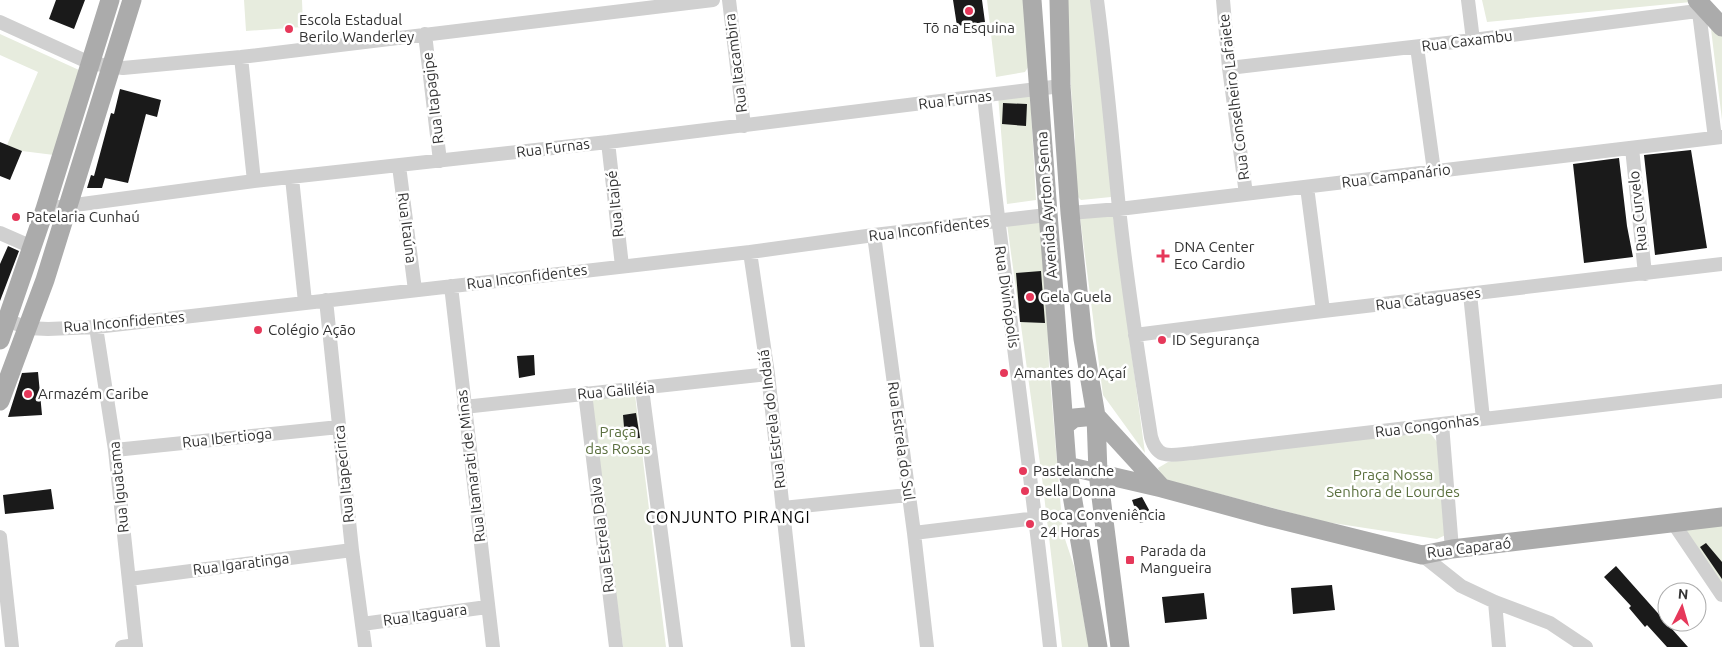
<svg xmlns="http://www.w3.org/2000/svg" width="1722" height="647" font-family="Ubuntu,sans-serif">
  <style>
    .green { fill: #e7ecde }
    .building { fill: #1a1a1a }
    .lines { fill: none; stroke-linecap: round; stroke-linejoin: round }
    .minor { stroke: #d0d0d0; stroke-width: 14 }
    .major { stroke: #ababab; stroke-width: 19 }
    .poi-dot { fill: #e6385a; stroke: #fff; stroke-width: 2 }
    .labels { text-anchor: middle; stroke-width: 5; stroke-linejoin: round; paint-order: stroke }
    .poi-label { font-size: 15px; fill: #333; stroke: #fff; text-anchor: start }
    .street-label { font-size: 15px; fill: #333; stroke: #fff }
    .park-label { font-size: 15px; fill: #5b703f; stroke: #fff }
    .neighbourhood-label { font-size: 16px; letter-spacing: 1px; fill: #000; stroke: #fff }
  </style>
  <rect width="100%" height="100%" fill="#fff"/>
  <!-- green -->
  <path class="green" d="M244,0H302L303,27L246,31Z
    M987,0H1023L1030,64L1025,72L996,77Z
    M1064,0H1093L1113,193L1111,197L1081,200L1076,195L1075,138Z
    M1482,0H1690L1691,2L1487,22Z
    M1714,27L1722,35V120L1711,29Z
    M0,34L79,70L54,155L22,151L7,145L38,72L0,55Z
    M1030,92L1036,200L1007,204L998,95Z
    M1113,216L1145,453L1103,395L1080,217Z
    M1045,221L1049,367L1063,533L1074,566L1089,647H1062L1042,478L1007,224Z
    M635,395L666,647H623L590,399Z
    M1422,433L1431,434L1437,442L1450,533L1437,539L1326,522L1163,479L1158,468L1168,462L1263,449Z
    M1722,522V586L1677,528Z"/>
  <!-- building -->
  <path class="building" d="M56,0H85L74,29L49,19Z
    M953,0H982L985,22L957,26Z
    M120,89L161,100L157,117L146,114L128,183L105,178L102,188H87L91,175L94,176L111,113L114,114Z
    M1003,103L1027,104L1026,126L1002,124Z
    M0,142L22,151L10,180L0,176Z
    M1691,150L1707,248L1655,255L1644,155Z
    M1619,158L1627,226L1633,257L1584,263L1573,164Z
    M8,246L19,251L0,301V264Z
    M1041,271L1045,323L1020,322L1016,273Z
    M534,355L535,375L519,378L517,356Z
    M38,372L42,415L8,417L22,373Z
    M636,413L640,438L625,439L623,415Z
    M51,489L54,509L5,514L3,495Z
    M1142,497L1154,519L1140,523L1132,500Z
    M1706,543L1722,562V579L1700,547Z
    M1616,566L1688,647H1667L1647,625L1645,627L1629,608L1631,606L1604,577Z
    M1332,585L1335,610L1293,614L1291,588Z
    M1204,593L1207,619L1165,623L1162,597Z"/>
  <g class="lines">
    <!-- minor -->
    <path class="minor" d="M729,0L744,126
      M1097,0C1106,69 1112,138 1119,208C1127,284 1139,361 1151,437C1158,462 1173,454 1194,453L1722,391
      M1223,0L1229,68L1246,194
      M1468,0L1473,40
      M1699,12L1715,138
      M0,22L90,63L123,68L241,57L713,0
      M425,34L440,161
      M1417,47L1434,171
      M241,57L254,181
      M1229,68L1473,40L1705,10
      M984,96C1004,280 1030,463 1050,647
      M608,142L622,266
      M1632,148L1645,274
      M399,166L415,290
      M292,178L305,302
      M1307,187L1323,311
      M45,209L254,181L608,142L1061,86
      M1070,213L1119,209L1722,137
      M0,233L32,247
      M874,235L914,533L927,647
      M750,252L768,374L798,647
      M451,286L493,647
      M1470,294L1483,419
      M326,300L352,550L365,647
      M7,320L27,328L48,329L96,327L750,252L874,235L1047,215
      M96,327L115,450L136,647
      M1135,335L1323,311L1722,264
      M642,389L676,647
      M585,393L616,647
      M464,407L768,374
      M1442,424L1452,549
      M115,450L339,427
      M783,508L908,495
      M1674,524L1722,595
      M914,533L1036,518
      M0,537L12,647
      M1422,555L1461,586L1495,602L1550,623L1586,647
      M129,579L352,550
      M1495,602L1499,647
      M362,624L487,607
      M122,647L136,645"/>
    <!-- major -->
    <path class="major" d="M1032,0L1067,466L1098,647
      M1059,0L1061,86L1070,213L1083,339L1096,416L1098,473L1120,647
      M1697,0L1722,27
      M0,340L45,209L110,0
      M0,401L45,280L132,0
      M1064,426L1074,418L1096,416L1162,488
      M1067,466L1162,488L1269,517L1422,555L1452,549L1722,517"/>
  </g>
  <!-- markers -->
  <g class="poi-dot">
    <circle cx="969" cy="11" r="5"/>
    <circle cx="289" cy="29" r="5"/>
    <circle cx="16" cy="217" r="5"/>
    <path d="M1160.5 248.5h5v5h5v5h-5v5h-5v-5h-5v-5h5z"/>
    <circle cx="1030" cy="297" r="5"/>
    <circle cx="258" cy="330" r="5"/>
    <circle cx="1162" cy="340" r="5"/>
    <circle cx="1004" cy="373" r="5"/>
    <circle cx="28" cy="394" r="5"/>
    <circle cx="1023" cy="471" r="5"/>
    <circle cx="1025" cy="491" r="5"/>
    <circle cx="1030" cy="524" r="5"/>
    <rect x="1125" y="555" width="10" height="10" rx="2.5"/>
  </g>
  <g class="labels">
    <!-- poi labels -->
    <g class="poi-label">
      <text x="299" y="25">Escola Estadual<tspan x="299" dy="17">Berilo Wanderley</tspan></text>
      <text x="969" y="33" text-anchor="middle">Tō na Esquina</text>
      <text x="26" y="222">Patelaria Cunhaú</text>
      <text x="1174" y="252">DNA Center<tspan x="1174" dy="17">Eco Cardio</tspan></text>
      <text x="1040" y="302">Gela Guela</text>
      <text x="268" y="335">Colégio Ação</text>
      <text x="1172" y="345">ID Segurança</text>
      <text x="1014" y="378">Amantes do Açaí</text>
      <text x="38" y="399">Armazém Caribe</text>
      <text x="1033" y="476">Pastelanche</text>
      <text x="1035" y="496">Bella Donna</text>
      <text x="1040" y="520">Boca Conveniência<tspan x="1040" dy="17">24 Horas</tspan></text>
      <text x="1140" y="556">Parada da<tspan x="1140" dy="17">Mangueira</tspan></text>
    </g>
    <!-- street labels -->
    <g class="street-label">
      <text transform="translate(1467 41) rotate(-7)" y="5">Rua Caxambu</text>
      <text transform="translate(736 63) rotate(-97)" y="5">Rua Itacambira</text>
      <text transform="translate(1234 97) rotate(-97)" y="5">Rua Conselheiro Lafaiete</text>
      <text transform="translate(433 98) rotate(-97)" y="5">Rua Itapagipe</text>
      <text transform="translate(955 100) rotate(-7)" y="5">Rua Furnas</text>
      <text transform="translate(553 148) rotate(-7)" y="5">Rua Furnas</text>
      <text transform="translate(1396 176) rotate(-7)" y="5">Rua Campanário</text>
      <text transform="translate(615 204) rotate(-96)" y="5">Rua Itaipé</text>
      <text transform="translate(1047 205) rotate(-94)" y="5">Avenida Ayrton Senna</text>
      <text transform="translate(1638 211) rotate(-96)" y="5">Rua Curvelo</text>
      <text transform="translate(407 228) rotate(83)" y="5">Rua Itaúna</text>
      <text transform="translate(929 229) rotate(-7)" y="5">Rua Inconfidentes</text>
      <text transform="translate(527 277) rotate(-7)" y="5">Rua Inconfidentes</text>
      <text transform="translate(1007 297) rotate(82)" y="5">Rua Divinópolis</text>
      <text transform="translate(1428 299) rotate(-7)" y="5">Rua Cataguases</text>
      <text transform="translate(124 322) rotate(-5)" y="5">Rua Inconfidentes</text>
      <text transform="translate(616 391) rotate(-5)" y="5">Rua Galiléia</text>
      <text transform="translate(772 419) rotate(-97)" y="5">Rua Estrela do Indaiá</text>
      <text transform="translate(1427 426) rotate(-7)" y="5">Rua Congonhas</text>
      <text transform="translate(227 438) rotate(-6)" y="5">Rua Ibertioga</text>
      <text transform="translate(901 441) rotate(82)" y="5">Rua Estrela do Sul</text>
      <text transform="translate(471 466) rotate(-97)" y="5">Rua Itamarati de Minas</text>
      <text transform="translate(344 474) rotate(-96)" y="5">Rua Itapecirica</text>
      <text transform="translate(119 487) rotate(-96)" y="5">Rua Iguatama</text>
      <text transform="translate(602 535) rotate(-97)" y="5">Rua Estrela Dalva</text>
      <text transform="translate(1469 548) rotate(-7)" y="5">Rua Caparaó</text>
      <text transform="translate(241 564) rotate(-7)" y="5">Rua Igaratinga</text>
      <text transform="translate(425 615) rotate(-8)" y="5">Rua Itaguara</text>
    </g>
    <!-- park labels -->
    <g class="park-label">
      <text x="618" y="437">Praça<tspan x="618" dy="17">das Rosas</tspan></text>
      <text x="1393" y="480">Praça Nossa<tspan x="1393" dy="17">Senhora de Lourdes</tspan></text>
    </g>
    <!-- neighbourhood labels -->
    <g class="neighbourhood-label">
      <text x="728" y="523">CONJUNTO PIRANGI</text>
    </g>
  </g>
  <!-- north arrow -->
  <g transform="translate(1682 607) rotate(5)"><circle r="24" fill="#ffffff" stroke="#adadad"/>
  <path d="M0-4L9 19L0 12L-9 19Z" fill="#e6385a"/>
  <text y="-8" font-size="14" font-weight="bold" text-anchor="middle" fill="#333333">N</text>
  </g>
</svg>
